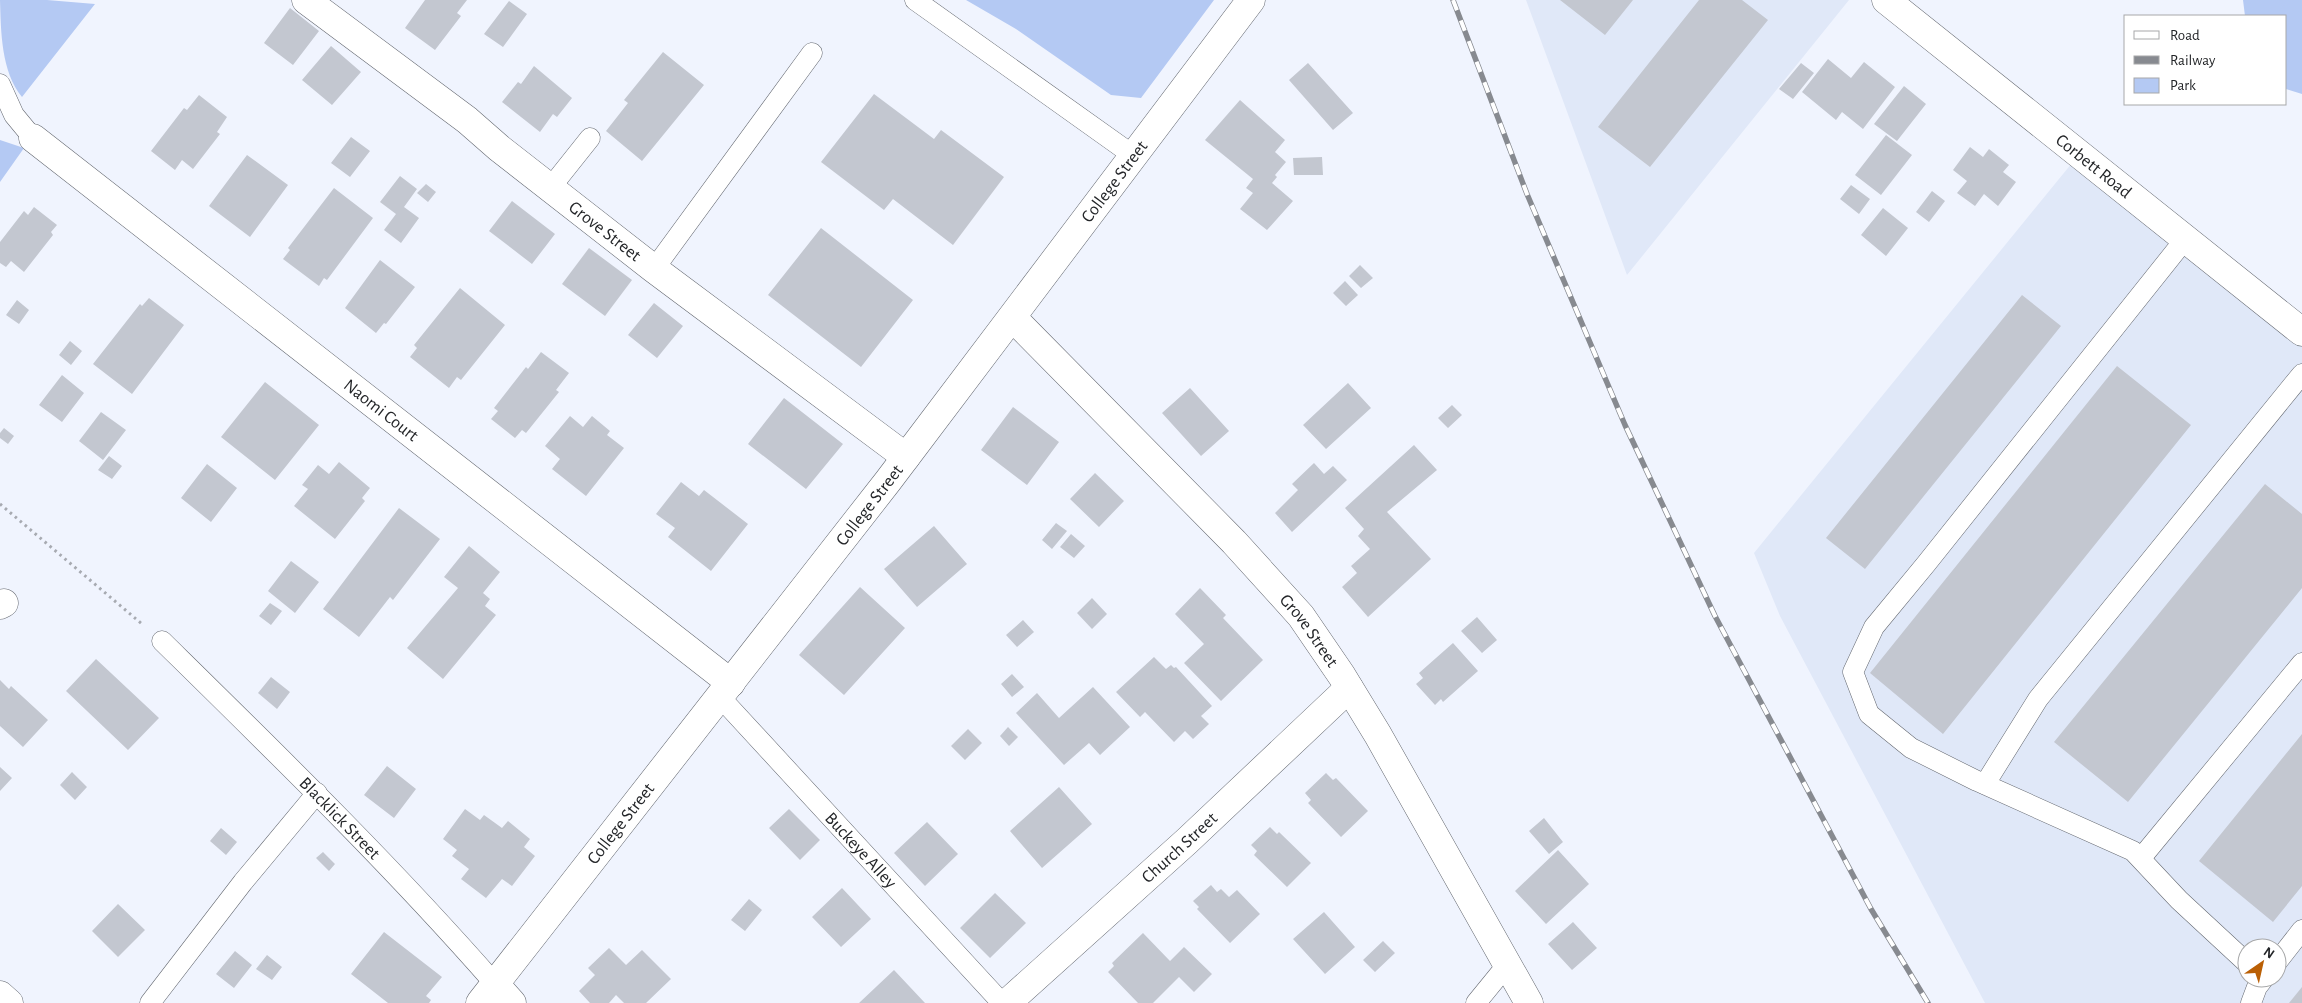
<svg xmlns="http://www.w3.org/2000/svg" width="2302" height="1003" font-family="'Alegreya Sans',sans-serif">
  <style>
    .built { fill: #e0e8f8; fill-rule: evenodd }
    .green { fill: #b4c9f3 }
    .building { fill: #c3c7d0 }
    .lines { fill: none; stroke-linecap: round; stroke-linejoin: round }
    .lane-casing { stroke: #646870; stroke-width: 21 }
    .street-casing { stroke: #646870; stroke-width: 29 }
    .secondary-casing { stroke: #646870; stroke-width: 29 }
    .path { stroke: #a7aab1; stroke-width: 3; stroke-dasharray: 2.5 4; stroke-linecap: butt }
    .lane { stroke: #fff; stroke-width: 20 }
    .street { stroke: #fff; stroke-width: 28 }
    .secondary { stroke: #fff; stroke-width: 28 }
    .rail-casing { stroke: #878a90; stroke-width: 5.5 }
    .rail { stroke: #fff; stroke-width: 4; stroke-dasharray: 11; stroke-linecap: butt }
    .labels { text-anchor: middle; stroke-width: 4; stroke-linejoin: round; paint-order: stroke }
    .street-label { font-size: 18px; fill: #232528; stroke: #fff }
  </style>
  <rect width="100%" height="100%" fill="#f0f4fe"/>
  <!-- built -->
  <path class="built" d="M1526,0H1849L1627,275Z
    M2072,163L2302,345V1003H1985L1780,616L1754,553ZM2247,948H2277V978H2247Z"/>
  <!-- green -->
  <path class="green" d="M0,0H47L95,4L22,97C1,71 1,32 0,0Z
    M966,0H1214L1141,98L1111,95L1016,29Z
    M2243,0H2302V94L2286,89V16H2245Z
    M0,140L24,148L0,182Z"/>
  <!-- building -->
  <path class="building" d="M425,0H467L457,13L461,16L435,50L405,28Z
    M1560,0H1633L1605,35Z
    M1699,0H1742L1768,20L1650,167L1598,127Z
    M509,1L527,14L503,47L484,34Z
    M290,8L319,31L293,65L264,43Z
    M331,46L361,72L332,105L302,80Z
    M663,52L704,85L642,161L606,131L628,103L624,100Z
    M1828,59L1851,78L1864,62L1895,87L1863,129L1842,112L1836,120L1802,92Z
    M1308,63L1353,113L1333,130L1289,80Z
    M1801,63L1814,73L1793,99L1779,89Z
    M534,66L572,98L557,117L553,114L540,132L502,102L518,82L521,84Z
    M1904,86L1926,104L1897,141L1874,124Z
    M874,94L934,139L941,130L1004,177L953,245L893,199L884,210L821,162Z
    M199,95L227,117L217,132L220,134L193,169L182,160L175,170L151,151L184,108L187,110Z
    M1240,100L1285,140L1275,152L1286,162L1275,175L1277,177L1272,183L1293,201L1267,230L1240,209L1253,193L1246,188L1253,179L1205,140Z
    M1886,135L1912,155L1881,195L1855,175Z
    M351,137L370,151L350,177L331,163Z
    M1970,147L1983,157L1989,149L2009,165L2003,172L2016,182L1998,206L1984,194L1975,206L1957,193L1967,181L1953,170Z
    M247,155L288,185L250,237L209,206Z
    M1322,157L1323,175H1294L1293,158Z
    M400,176L417,189L404,207L419,218L401,243L384,230L396,214L380,202Z
    M426,184L436,192L428,202L417,193Z
    M1851,185L1870,199L1859,214L1840,199Z
    M334,188L373,218L327,280L324,278L319,286L283,259L290,250L288,248Z
    M1932,191L1945,201L1929,222L1916,212Z
    M512,201L555,234L532,264L489,231Z
    M34,207L57,225L51,232L53,235L24,272L11,261L6,267L0,263V242L24,211L28,215Z
    M1883,208L1908,228L1886,256L1861,235Z
    M821,228L913,300L861,367L768,295Z
    M589,248L632,280L605,316L562,284Z
    M380,260L415,287L386,324L384,323L376,333L345,308Z
    M1360,265L1373,278L1361,288L1349,276Z
    M1345,281L1358,295L1346,306L1333,293Z
    M460,288L505,325L461,380L457,377L449,388L410,357L417,348L414,345Z
    M2022,295L2061,326L1865,569L1826,538Z
    M149,298L184,325L132,394L93,364L140,304L142,306Z
    M17,300L29,310L19,324L6,315Z
    M654,303L683,326L657,358L628,335Z
    M70,341L82,351L71,365L59,355Z
    M541,352L569,373L556,390L559,392L526,433L522,430L515,438L491,419L498,411L494,408L526,367L528,369Z
    M2117,366L2191,425L1943,734L1870,673Z
    M62,375L84,393L62,422L39,405Z
    M265,382L319,425L275,480L221,437Z
    M1348,383L1371,408L1326,449L1303,425Z
    M1190,388L1229,431L1201,456L1162,413Z
    M784,398L843,444L806,489L748,444Z
    M1452,405L1462,415L1448,428L1438,418Z
    M1013,407L1059,442L1027,485L981,450Z
    M101,412L126,430L103,460L79,441Z
    M570,416L583,427L592,416L610,431L607,435L624,448L586,496L552,469L560,459L545,446Z
    M4,428L14,436L8,444L0,438V433Z
    M1414,445L1437,470L1387,512L1431,559L1368,617L1342,587L1357,573L1351,566L1370,549L1358,536L1364,529L1345,508Z
    M109,456L122,466L112,479L98,470Z
    M339,462L370,488L362,498L365,501L335,539L294,506L308,489L302,485L318,465L329,474Z
    M1314,463L1324,474L1333,466L1347,480L1292,532L1275,513L1298,490L1292,484Z
    M207,464L237,488L211,522L181,498Z
    M1095,473L1124,501L1099,527L1070,499Z
    M681,482L699,496L704,490L748,524L711,571L668,537L675,528L656,514Z
    M2265,484L2302,514V588L2128,802L2054,742Z
    M399,508L440,539L393,600L390,597L359,637L323,609Z
    M1056,523L1067,531L1052,549L1042,540Z
    M934,526L967,564L917,607L884,569Z
    M1071,534L1085,546L1074,558L1060,547Z
    M469,546L500,572L483,593L490,599L485,606L496,615L443,679L407,648L458,588L444,577Z
    M291,561L319,582L295,613L268,591Z
    M860,587L905,628L844,695L799,655Z
    M1200,588L1226,615L1223,618L1263,660L1221,701L1184,663L1204,644L1175,614Z
    M1092,598L1107,614L1092,629L1077,613Z
    M270,603L282,611L271,625L259,616Z
    M1477,617L1497,640L1482,653L1461,631Z
    M1023,620L1034,632L1017,647L1006,635Z
    M1453,643L1478,671L1443,702L1441,699L1435,705L1416,684L1423,678L1419,673Z
    M1154,657L1166,669L1171,665L1174,668L1176,667L1212,706L1201,716L1209,724L1193,739L1185,731L1174,742L1145,712L1140,717L1116,692Z
    M96,659L159,718L128,750L66,691Z
    M1012,674L1024,687L1012,697L1001,684Z
    M271,677L290,692L277,709L258,693Z
    M0,680L9,689L11,686L48,720L23,747L0,726Z
    M1093,687L1130,727L1100,755L1089,743L1064,765L1016,713L1037,693L1059,718Z
    M1008,727L1018,737L1009,746L1000,736Z
    M968,729L982,743L965,760L951,746Z
    M2302,734V886L2273,922L2199,861Z
    M387,766L416,789L394,818L364,795Z
    M0,767L12,778L0,791Z
    M72,772L87,787L75,800L60,785Z
    M1326,773L1333,780L1336,778L1368,811L1341,837L1308,803L1311,800L1305,793Z
    M1059,787L1092,824L1042,868L1010,831Z
    M465,809L480,820L484,815L502,828L508,821L530,839L524,847L535,856L512,886L502,879L486,898L461,879L469,869L452,856L457,850L443,839Z
    M789,809L820,840L800,860L769,828Z
    M1544,818L1563,842L1549,854L1529,831Z
    M927,822L958,854L925,886L894,853Z
    M1270,827L1277,834L1279,832L1311,863L1287,887L1254,855L1257,851L1251,845Z
    M221,828L237,842L226,855L210,841Z
    M1558,850L1589,884L1546,924L1515,891Z
    M323,852L335,864L329,871L316,858Z
    M1211,885L1217,892L1221,889L1229,897L1237,890L1260,914L1230,943L1197,909L1199,907L1193,901Z
    M842,888L871,919L841,947L812,917Z
    M995,893L1026,923L990,958L960,928Z
    M749,899L762,910L745,931L731,920Z
    M118,904L145,930L118,957L92,931Z
    M1324,912L1355,947L1325,974L1293,939Z
    M1573,922L1597,948L1572,970L1548,944Z
    M384,932L442,977L426,996L431,1000L429,1003H388L351,974Z
    M1143,933L1170,961L1184,947L1212,974L1194,992L1179,977L1153,1003H1138L1108,972L1114,966L1112,963Z
    M1383,941L1395,953L1375,972L1363,960Z
    M609,948L626,965L642,950L671,979L646,1003H624L616,995L609,1003H590L579,991L595,975L588,968Z
    M235,951L252,965L234,988L216,974Z
    M267,955L282,967L272,980L256,969Z
    M894,970L925,1003H859Z
    M2302,987V1003H2289Z"/>
  <g class="lines">
    <!-- lane casing -->
    <g class="lane-casing">
      <g id="lane">
        <path d="M915,0L1134,156"/>
        <path d="M0,84L14,115L33,138"/>
        <path d="M551,187L590,138"/>
        <path d="M2186,238L1926,564L1874,627L1853,672L1869,714L1911,748L1977,781L2133,851L2179,900L2247,963"/>
        <path d="M654,269L812,53"/>
        <path id="s1" d="M162,641C276,753 390,864 495,984"/>
        <path id="s2" d="M720,697L1002,1003"/>
        <path d="M1985,784L2038,699L2302,374"/>
        <path d="M2141,858L2302,663"/>
        <path d="M2277,962L2302,930"/>
        <path d="M150,1003L243,882L317,793"/>
        <path d="M1476,1003L1507,965"/>
        <path d="M2251,1003L2257,987L2264,978"/>
      </g>
    </g>
    <!-- street casing -->
    <g class="street-casing">
      <g id="street">
        <path id="s3" d="M306,0L467,120L499,148L654,269L906,457"/>
        <path id="s4" d="M33,138L731,683"/>
        <path id="s5" d="M1013,318L1234,542L1301,616L1342,676L1378,735L1529,1003"/>
        <path d="M0,605L4,603"/>
        <path d="M495,984L512,1003"/>
        <path d="M0,995L9,1003"/>
        <path id="s6" d="M1007,1003L1187,841L1349,688"/>
      </g>
    </g>
    <!-- secondary casing -->
    <g class="secondary-casing">
      <g id="secondary">
        <path id="s7" d="M1886,0L2302,332"/>
        <path id="s8" d="M480,1003L888,481L1251,0"/>
      </g>
    </g>
    <!-- path -->
    <path class="path" d="M0,504L142,624"/>
    <!-- lane -->
    <use href="#lane" class="lane"/>
    <!-- street -->
    <use href="#street" class="street"/>
    <!-- secondary -->
    <use href="#secondary" class="secondary"/>
    <!-- rail casing -->
    <g class="rail-casing">
      <path id="rail" d="M1453,0L1527,194L1625,425L1715,616L1871,909L1928,1003"/>
    </g>
    <!-- rail -->
    <use href="#rail" class="rail"/>
  </g>
  <g class="labels">
    <!-- street labels -->
    <g class="street-label">
      <text dy="6" stroke="none"><textPath href="#s7" startOffset="266">Corbett Road</textPath></text>
      <text dy="6" stroke="none"><textPath href="#s8" startOffset="1038">College Street</textPath></text>
      <text dy="6" stroke="none"><textPath href="#s3" startOffset="378">Grove Street</textPath></text>
      <text dy="6" stroke="none"><textPath href="#s4" startOffset="442">Naomi Court</textPath></text>
      <text dy="6" stroke="none"><textPath href="#s8" startOffset="632">College Street</textPath></text>
      <text dy="6" stroke="none"><textPath href="#s5" startOffset="431">Grove Street</textPath></text>
      <text dy="6" stroke="none"><textPath href="#s1" startOffset="251">Blacklick Street</textPath></text>
      <text dy="6" stroke="none"><textPath href="#s8" startOffset="228">College Street</textPath></text>
      <text dy="6" stroke="none"><textPath href="#s6" startOffset="232">Church Street</textPath></text>
      <text dy="6" stroke="none"><textPath href="#s2" startOffset="208">Buckeye Alley</textPath></text>
    </g>
  </g>
  <!-- legend -->
  <rect x="2124" y="15" width="162" height="90" fill="#ffffff" stroke="#a7a8a9"/>
  <rect x="2134" y="31" width="25" height="8" fill="#ffffff" stroke="#a7a8a9"/>
  <text x="2170" y="40" font-size="15" fill="#232528">Road</text>
  <rect x="2134" y="56" width="25" height="8" fill="#878a90" stroke="#a7a8a9"/>
  <text x="2170" y="65" font-size="15" fill="#232528">Railway</text>
  <rect x="2134" y="78" width="25" height="15" fill="#b4c9f3" stroke="#a7a8a9"/>
  <text x="2170" y="90" font-size="15" fill="#232528">Park</text>
  <!-- north arrow -->
  <g transform="translate(2262 963) rotate(34)"><circle r="24" fill="#ffffff" stroke="#a7a8a9"/>
  <path d="M0-4L9 19L0 12L-9 19Z" fill="#ba5f05"/>
  <text y="-8" font-size="14" font-weight="bold" text-anchor="middle" fill="#232528">N</text>
  </g>
</svg>
